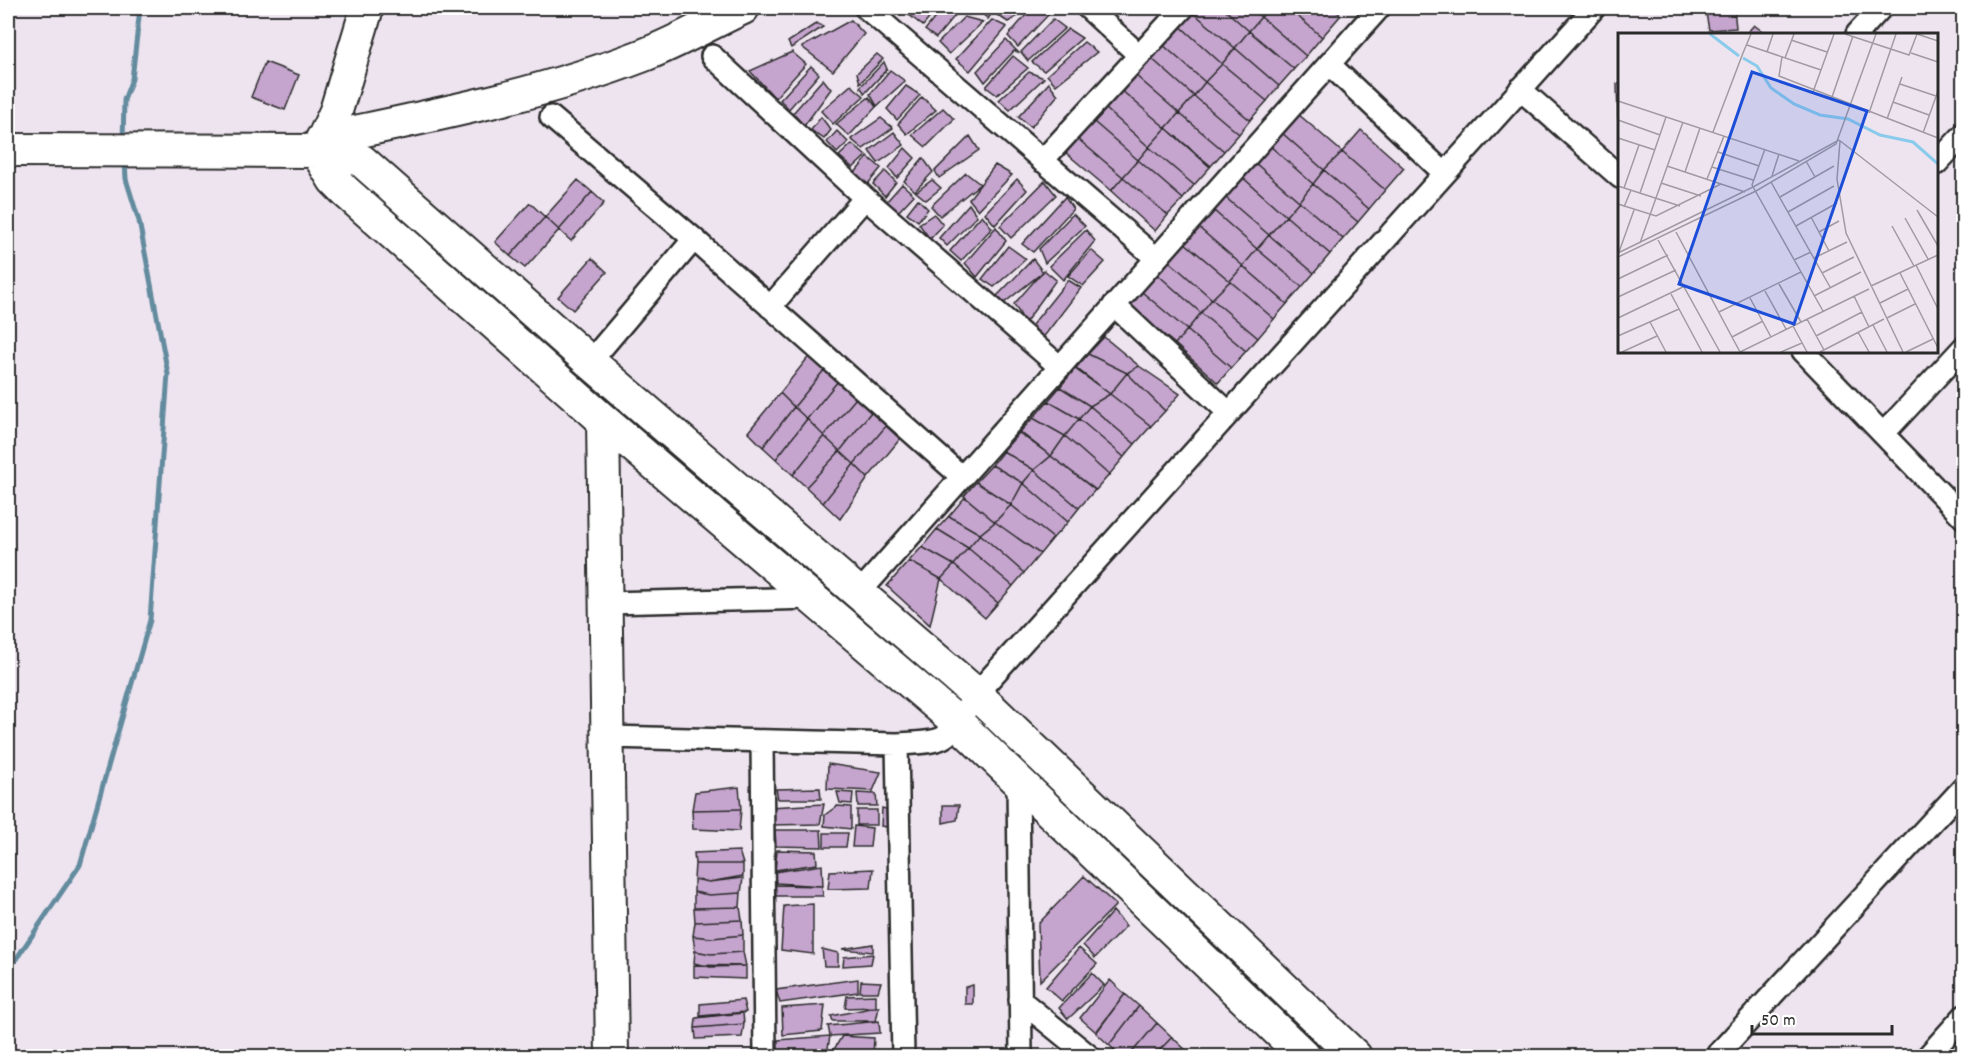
<svg xmlns="http://www.w3.org/2000/svg" width="1971" height="1064" font-family="Dekko,sans-serif">
  <style>
    .lines { fill: none; stroke-linecap: round; stroke-linejoin: round }
    .stream { stroke: #648b9e; stroke-width: 5 }
    .building { fill: #c5a4ce; stroke: #2b2b2b; stroke-width: 1.5 }
    .street-casing { stroke: #2b2b2b; stroke-width: 26 }
    .secondary-casing { stroke: #2b2b2b; stroke-width: 36 }
    .street { stroke: #fff; stroke-width: 21 }
    .secondary { stroke: #fff; stroke-width: 32 }
    .inset-river { fill: none; stroke: #8acbeb; stroke-width: 3 }
    .inset-road { fill: none; stroke: #a09aa1; stroke-width: 1.5 }
    .view { fill: #1d4ed8; fill-opacity: 0.15; stroke: #1d4ed8; stroke-width: 3 }
    .inset-edge { fill: none; stroke: #2b2b2b; stroke-width: 3 }
  </style>
  <rect width="100%" height="100%" fill="#eee4f0"/>
  <filter id="ink" filterUnits="userSpaceOnUse"><feTurbulence type="fractalNoise" baseFrequency=".0167" numOctaves="2"/><feDisplacementMap in="SourceGraphic" scale="12" xChannelSelector="R" yChannelSelector="G"/><feConvolveMatrix kernelMatrix="1 2 1 2 8 2 1 2 1" color-interpolation-filters="sRGB"/></filter>
  <g filter="url(#ink)">
    <g class="lines">
      <!-- stream -->
      <path class="stream" d="M123,142L124,100L132,79L140,8
        M8,971L80,865L150,620L168,374L139,221L126,179L125,160"/>
    </g>
    <!-- building -->
    <path class="building" d="M915,8H938L923,26L909,15Z
      M943,8H956L958,12L936,38L925,30Z
      M976,8H995L988,19Z
      M999,8H1007L1018,16L1008,22L994,13Z
      M1032,8H1040L1049,14L1018,47L1008,36Z
      M1192,8H1223L1249,31L1235,48L1190,10Z
      M1223,8H1250L1261,17L1249,31Z
      M1250,8H1270L1261,17Z
      M1270,8H1288L1322,37L1306,56L1261,17Z
      M1288,8H1332L1341,15L1322,37Z
      M1705,8H1734L1736,28L1709,30Z
      M1190,10L1235,48L1222,64L1178,24Z
      M964,17L983,22L949,54L938,43Z
      M1261,17L1306,56L1294,69L1249,31Z
      M1053,19L1065,28L1028,61L1021,52Z
      M851,20L864,34L833,71L802,47Z
      M992,20L1007,27L970,71L956,59Z
      M817,23L823,27L791,48L788,42Z
      M1178,24L1222,64L1205,82L1162,44Z
      M1754,25L1766,34H1746Z
      M1068,29L1082,38L1044,71L1032,62Z
      M1249,31L1294,69L1279,86L1235,48Z
      M1006,40L1018,52L1014,51L985,82L977,71Z
      M1084,42L1097,52L1056,85L1047,75Z
      M1162,44L1205,82L1194,96L1150,57Z
      M1235,48L1279,86L1267,101L1222,64Z
      M792,52L806,64L775,98L750,71Z
      M877,54L883,59L860,83L857,73Z
      M1013,56L1028,68L997,95L986,87Z
      M1150,57L1194,96L1179,113L1135,75Z
      M265,62L299,75L285,110L251,97Z
      M884,62L887,69L865,93L860,87Z
      M1222,64L1267,101L1250,120L1205,82Z
      M811,66L819,74L789,109L780,100Z
      M890,70L905,81L877,106L870,94Z
      M1029,72L1044,78L1010,110L999,100Z
      M1135,75L1179,113L1166,128L1121,90Z
      M823,79L831,89L804,126L793,113Z
      M1205,82L1250,120L1239,134L1194,96Z
      M1049,83L1058,95L1031,127L1018,117Z
      M1617,84H1620V118H1618Z
      M851,85L864,96L833,124L821,111Z
      M906,86L920,95L897,120L887,109Z
      M1121,90L1166,128L1149,147L1105,108Z
      M1194,96L1239,134L1224,151L1179,113Z
      M869,97L876,107L849,136L836,124Z
      M922,97L936,110L907,134L898,124Z
      M943,108L954,119L926,147L912,135Z
      M1105,108L1149,147L1138,160L1094,122Z
      M1179,113L1224,151L1211,166L1166,128Z
      M1297,113L1342,152L1324,170L1281,132Z
      M821,117L831,130L824,139L811,130Z
      M881,118L893,128L863,149L851,139Z
      M1094,122L1138,160L1123,177L1078,139Z
      M1166,128L1210,167L1194,185L1149,147Z
      M1361,130L1404,168L1385,190L1342,152Z
      M837,131L848,142L837,153L827,142Z
      M894,132L904,145L878,163L869,151Z
      M1281,132L1324,170L1313,184L1269,145Z
      M970,136L979,150L939,178L935,171Z
      M1078,139L1123,177L1111,191L1066,153Z
      M852,144L866,156L853,168L839,156Z
      M1269,145L1313,184L1299,201L1254,162Z
      M1149,147L1194,185L1183,199L1138,160Z
      M905,148L915,158L897,178L889,168Z
      M1342,152L1385,190L1369,209L1324,170Z
      M868,157L881,168L867,185L854,174Z
      M923,158L933,172L915,191L904,181Z
      M1138,160L1183,199L1168,215L1123,177Z
      M1254,162L1299,201L1286,216L1241,176Z
      M995,165L1012,175L978,210L969,199Z
      M1324,170L1369,209L1358,222L1313,184Z
      M885,171L896,182L885,196L873,184Z
      M966,173L980,184L940,216L931,206Z
      M1241,176L1286,216L1269,235L1225,197Z
      M1123,177L1168,215L1155,231L1111,191Z
      M1017,179L1027,190L995,225L985,213Z
      M578,180L592,192L559,230L545,217Z
      M932,180L941,188L926,200L916,192Z
      M1045,181L1056,195L1011,238L1000,226Z
      M902,184L914,195L898,212L887,201Z
      M1313,184L1358,222L1343,239L1299,201Z
      M592,192L604,203L571,241L559,230Z
      M1065,197L1073,209L1033,252L1022,244Z
      M1225,197L1269,235L1257,249L1213,210Z
      M918,199L928,209L918,221L907,213Z
      M1299,201L1343,239L1330,254L1286,216Z
      M530,203L545,217L510,256L495,242Z
      M969,204L977,216L947,246L939,238Z
      M1213,210L1257,249L1243,266L1198,227Z
      M934,214L943,225L930,239L919,224Z
      M1073,214L1085,226L1045,263L1039,249Z
      M982,215L992,228L961,261L950,251Z
      M1286,216L1330,254L1314,273L1269,235Z
      M545,217L559,230L525,268L510,256Z
      M996,227L1006,241L977,277L965,263Z
      M1198,227L1243,266L1230,281L1185,243Z
      M1086,230L1095,241L1063,280L1049,266Z
      M1269,235L1314,273L1302,287L1257,249Z
      M1185,243L1230,281L1212,299L1169,261Z
      M1008,246L1026,259L994,287L982,279Z
      M1257,249L1302,287L1287,304L1243,266Z
      M1091,250L1105,262L1083,286L1068,276Z
      M592,258L607,272L573,310L558,297Z
      M1033,259L1043,272L1004,303L997,296Z
      M1169,261L1212,299L1201,313L1157,274Z
      M1243,266L1287,304L1274,319L1230,281Z
      M1044,270L1056,280L1025,323L1014,304Z
      M1157,274L1201,313L1187,330L1142,292Z
      M1068,280L1081,288L1042,339L1032,325Z
      M1230,281L1274,319L1258,338L1212,299Z
      M1142,292L1187,330L1175,344L1129,306Z
      M1212,299L1258,338L1246,351L1201,313Z
      M1201,313L1246,351L1231,368L1187,330Z
      M1187,330L1231,368L1218,383L1175,344Z
      M1104,337L1139,366L1127,373L1088,354Z
      M1088,354L1127,373L1110,394L1076,368Z
      M810,355L825,369L794,407L780,393Z
      M1139,366L1180,394L1165,411L1127,373Z
      M825,369L838,381L807,419L794,407Z
      M1075,369L1110,394L1090,406L1060,387Z
      M1127,373L1165,411L1151,426L1110,394Z
      M838,381L856,398L824,436L807,419Z
      M1060,387L1090,406L1079,419L1048,401Z
      M780,393L794,407L763,447L748,432Z
      M1110,394L1151,426L1135,444L1090,406Z
      M856,398L871,412L840,451L824,436Z
      M1048,401L1079,419L1065,436L1033,418Z
      M1090,406L1135,444L1124,457L1079,419Z
      M794,407L807,419L776,459L763,447Z
      M871,412L886,426L854,464L840,451Z
      M1033,418L1065,436L1051,456L1020,432Z
      M807,419L824,436L793,475L776,459Z
      M1079,419L1124,457L1109,475L1065,436Z
      M886,426L900,439L868,478L854,464Z
      M1019,433L1051,456L1034,470L1003,451Z
      M824,436L840,451L806,487L793,475Z
      M1065,436L1109,475L1096,490L1051,456Z
      M840,451L854,464L823,503L806,487Z
      M1003,451L1034,470L1023,483L992,465Z
      M1051,456L1095,490L1079,508L1034,470Z
      M854,464L868,478L840,519L823,503Z
      M992,465L1023,483L1011,505L976,482Z
      M1034,470L1079,508L1068,522L1023,483Z
      M976,482L1011,505L995,522L964,496Z
      M1023,483L1068,522L1053,538L1011,505Z
      M965,497L995,522L980,534L949,516Z
      M1011,505L1053,538L1040,554L995,522Z
      M949,516L980,534L968,548L937,529Z
      M995,522L1040,554L1024,573L980,534Z
      M937,529L968,548L954,565L922,547Z
      M980,534L1024,573L1013,586L968,548Z
      M922,547L954,565L941,579L909,561Z
      M968,548L1013,586L998,603L954,565Z
      M909,561L941,579L930,625L887,586Z
      M954,565L998,603L985,618L941,579Z
      M828,764L881,772L873,791L827,789Z
      M739,787L741,809L692,810L695,792Z
      M820,788L821,799H778L776,789Z
      M837,792L853,793L852,804L840,803Z
      M857,793L876,794L877,806H858Z
      M824,804L820,824L773,825L769,807Z
      M943,805H959L957,820L943,823Z
      M837,806L851,807V829L824,826L825,815Z
      M882,808L886,809L887,827L881,826Z
      M741,809L739,831L693,829L692,810Z
      M857,810H877V825H857Z
      M854,826L872,828L870,847H852Z
      M775,830H821L822,847L776,846Z
      M824,833H848L846,847H824Z
      M777,850L816,851L817,864L775,870Z
      M739,851L743,864H695L694,853Z
      M695,864H743V876L709,882L694,879Z
      M822,865L823,886L776,883L774,872Z
      M873,869L871,888L828,889L830,871Z
      M1084,876L1116,905L1040,981L1038,924Z
      M743,878L741,893L709,895L694,892V879L709,882Z
      M775,885L822,886L823,896H776Z
      M694,892L709,895L741,893L740,907L694,908Z
      M813,904V954L781,950L784,906Z
      M740,907L742,920L695,922L694,908Z
      M1113,911L1126,926L1095,958L1083,945Z
      M742,920L743,935L712,938L693,936L695,922Z
      M743,935V952L711,954L695,951L693,936L712,938Z
      M873,944V952L842,949Z
      M1079,948L1097,964L1062,1001L1046,987Z
      M822,949L838,953V966H824Z
      M695,951L711,954L743,952L746,966L710,967L694,963Z
      M873,954L871,964L843,966L844,957Z
      M694,965L746,966V979L694,977Z
      M1092,973L1104,985L1068,1019L1059,1008Z
      M858,979V992L780,1003L776,990Z
      M1110,980L1125,994L1096,1032L1080,1018Z
      M861,981L881,982L878,992H860Z
      M973,985V1004H965V987Z
      M1125,994L1139,1006L1109,1045L1096,1033Z
      M876,995V1007L845,1008L847,996Z
      M743,1000L746,1012L700,1016V1004Z
      M825,1005L822,1031L783,1035L782,1008Z
      M1139,1006L1157,1023L1129,1056H1121L1109,1045Z
      M876,1007H879L876,1021H833L831,1016Z
      M743,1013L744,1024L695,1028L696,1018Z
      M879,1021L880,1033L830,1036L828,1026Z
      M1157,1023L1172,1037L1154,1056H1129Z
      M744,1024L742,1037L696,1039L695,1028Z
      M830,1036L827,1054L778,1056V1040Z
      M842,1036L874,1038L873,1055L830,1056Z
      M1172,1037L1187,1051L1183,1056H1154Z"/>
    <g class="lines">
      <!-- street casing -->
      <g class="street-casing">
        <path id="street" d="M866,8L1156,258
          M1088,8L1139,55
          M1857,34L1881,8
          M712,56L865,198L1060,367
          M1329,64L1444,173
          M1520,89L1620,177
          M551,117L694,239L962,477
          M1042,161L1183,8
          M1936,164L1964,134
          M1114,305L1229,413
          M770,307L865,198
          M1803,351L1964,518
          M590,362L694,239
          M1883,434L1964,347
          M859,593L1379,8
          M607,603L812,598
          M609,737L897,744C954,741 945,741 976,694L1594,8
          M762,741L765,1056
          M897,744L903,1056
          M1018,781L1021,1056
          M1020,1000L1089,1056
          M1716,1056L1964,787
          M1928,1056L1964,1016"/>
      </g>
      <!-- secondary casing -->
      <g class="secondary-casing">
        <path id="secondary" d="M322,139C431,116 540,95 644,55C678,42 710,23 743,8
          M8,150L326,151L344,154L362,161L590,362L976,694L1355,1056
          M317,152L334,180L346,192L603,420L957,722L1304,1056
          M317,152L336,111L367,8
          M603,420L612,1056"/>
      </g>
      <!-- street -->
      <use href="#street" class="street"/>
      <!-- secondary -->
      <use href="#secondary" class="secondary"/>
    </g>
  </g>
  <!-- overview -->
  <g transform="translate(1618 33)">
    <rect width="320" height="320" fill="#eee4f0"/>
    <path class="inset-river" d="M92,1L121,23M125,25L139,33L153,55L176,71L202,82L230,86L262,102L295,109L320,131"/>
    <path class="inset-road" d="M227,1L291,22L299,1M299,1L320,8M173,7L209,19M129,12L203,37M149,19L155,1M125,20L133,1M293,20L320,29M164,24L161,43L320,105M167,25L176,1M282,51L318,63M195,59L216,1M213,67L235,3M0,68L181,128M275,69L311,82M251,80L278,1M269,86L284,44M0,87L42,102M95,99L125,20M305,100L320,58M0,105L37,117M221,107L320,184M222,108L219,146L228,200L285,319M147,116L134,152L205,278M100,119L141,133M188,128L197,144M49,133L127,159M94,134L135,147M67,139L82,95M154,143L161,121M89,146L106,103M153,149L212,254M43,150L83,163M0,153L62,173M6,155L21,112M22,160L48,84M162,164L216,133M0,171L38,183L103,151M6,174L13,157M299,177L320,213M170,179L216,153M193,184L211,218M287,185L310,226M178,193L219,170M274,193L296,233M58,199L122,319M201,199L221,188M40,207L102,319M22,210L65,89M1,219L16,177M0,220L135,154L221,107M0,224L138,158L218,111L258,1M196,225L229,209M176,227L193,219M298,232L320,276M204,240L236,224M282,240L320,315M0,246L50,222M161,251L183,289M253,253L320,222M147,258L168,296M53,261L84,319M196,263L243,239M236,263L251,294M0,264L58,237M132,265L153,304M262,270L290,256M101,279L183,239M0,285L67,253M269,285L297,271M189,286L206,317M32,289L48,319M255,292L269,319M175,293L189,319M240,299L251,319M0,303L61,276M198,303L244,279M114,304L145,288M4,319L39,303M122,319L251,256M163,319L184,310M202,319L266,286M288,319L315,306"/>
    <path class="view" d="M134,39L249,78L176,291L61,251Z"/>
    <rect width="320" height="320" class="inset-edge"/>
  </g>
  <!-- margin -->
  <rect width="1971" height="1064" fill="none" stroke="#fff" stroke-width="30"/>
  <rect x="15" y="15" width="1941" height="1034" fill="none" stroke="#2b2b2b" stroke-width="2" filter="url(#ink)"/>
  <!-- scale -->
  <path d="M1752 1025v9h140v-9" fill="none" stroke="#2b2b2b" stroke-width="3"/>
  <text x="1761" y="1025" font-size="18" fill="#2b2b2b" stroke="#ffffff" stroke-width="4.5" paint-order="stroke">50 m</text>
</svg>
